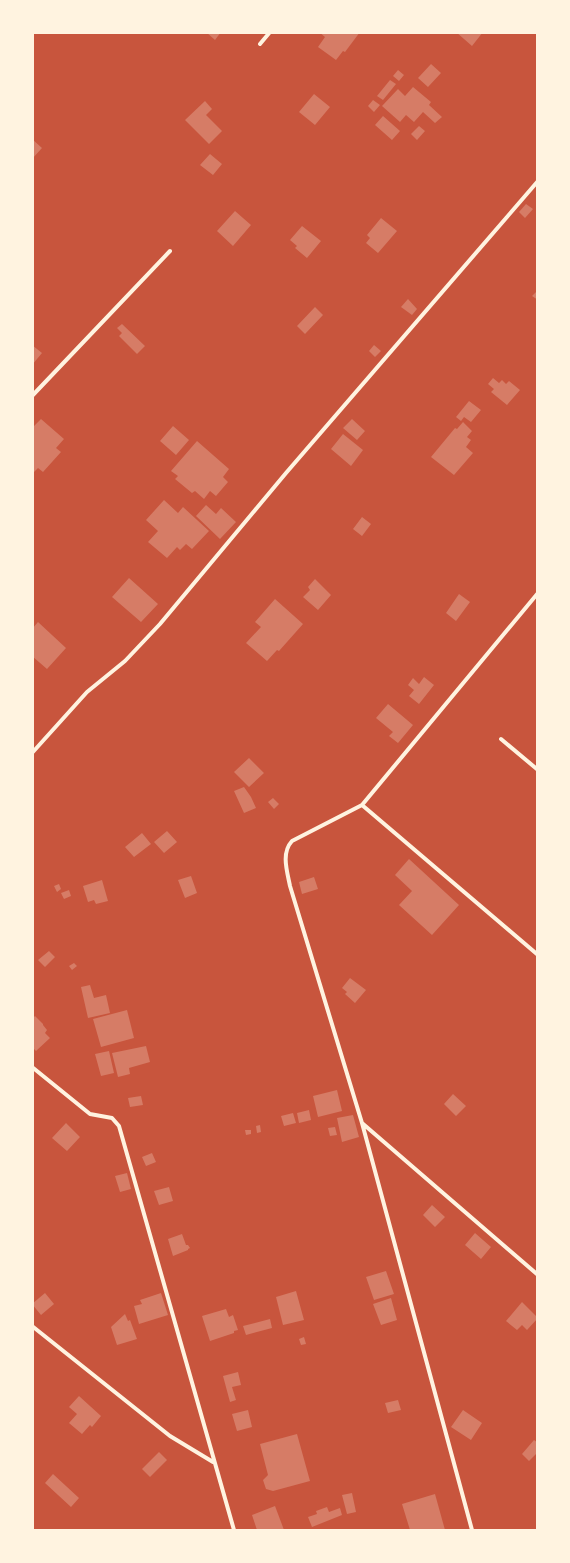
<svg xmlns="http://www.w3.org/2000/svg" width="570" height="1563" font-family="'Noto Serif',serif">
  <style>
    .building { fill: #d67c66 }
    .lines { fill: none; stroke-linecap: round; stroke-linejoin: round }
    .service { stroke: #fff3e0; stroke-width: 4 }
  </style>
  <rect width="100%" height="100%" fill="#c8553d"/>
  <!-- building -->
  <path class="building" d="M206,32H221L215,40Z
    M319,32H360L345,52L343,51L336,60L318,47L325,37Z
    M456,32H483L472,46Z
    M431,64L441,73L428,87L418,78Z
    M398,70L404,75L399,81L393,76Z
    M390,80L396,84L383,100L377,96Z
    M413,87L431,102L429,105L442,117L435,123L423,112L414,122L406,115L400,122L382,106L398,89L405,96Z
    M314,94L330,107L315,125L299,112Z
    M373,100L380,105L374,112L368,106Z
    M205,101L212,109L206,115L222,131L209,144L185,120Z
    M383,116L400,131L392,140L375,125Z
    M419,126L425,131L417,140L411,134Z
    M32,139L42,148L32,159Z
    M210,154L222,164L213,175L200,165Z
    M526,204L533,209L525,218L519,212Z
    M235,211L251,225L233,246L217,231Z
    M381,218L397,231L378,253L366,243L370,238L367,235Z
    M302,226L321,241L307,258L295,248L297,246L290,240Z
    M538,290V300L532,296Z
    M408,299L417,309L412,315L401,307Z
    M315,307L323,315L305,334L297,326Z
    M122,324L145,346L137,354L119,336L122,333L117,328Z
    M32,345L42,353L32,365Z
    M374,345L381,351L375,357L369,351Z
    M493,378L499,383L502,380L506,384L509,381L520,390L507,405L491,392L494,389L488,384Z
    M469,401L481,410L471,422L464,417L461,421L456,417Z
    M41,419L64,439L56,448L61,452L43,472L38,468L32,474V428Z
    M352,419L365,431L357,440L343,428Z
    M463,422L472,431L467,437L471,440L466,447L473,453L454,475L431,457L455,428L457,429Z
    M173,426L189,440L176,455L160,441Z
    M343,434L363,450L351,466L331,449Z
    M197,441L229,469L223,477L228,482L216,496L210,491L204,499L195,491L192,493L175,479L178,476L171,471Z
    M164,500L178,513L183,507L209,531L192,549L186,544L180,550L177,547L167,558L148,542L158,531L146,520Z
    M206,505L216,514L221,508L236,522L220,539L196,516Z
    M362,517L371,524L362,536L353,529Z
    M129,578L158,604L141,622L112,597Z
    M315,579L331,595L318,610L303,597L310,590L308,587Z
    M459,594L470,602L456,621L446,613Z
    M275,599L303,624L279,651L277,650L267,661L246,643L261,627L255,622Z
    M38,622L66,648L47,669L32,656V629Z
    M424,677L434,685L419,704L409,696L414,690L408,685L413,678L419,684Z
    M388,704L413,725L398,743L389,736L393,732L376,718Z
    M249,758L264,773L249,787L234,772Z
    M244,787L251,797L256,808L244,813L234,791Z
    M273,798L279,804L274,809L268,802Z
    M167,831L177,842L164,853L154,842Z
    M142,833L151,844L134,857L125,847Z
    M409,859L459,905L432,935L399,905L412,891L395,875Z
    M191,876L197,893L185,898L178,880Z
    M314,877L318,889L302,894L299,882Z
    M102,880L108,901L96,904L94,900L88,902L83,886Z
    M59,884L61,889L57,892L54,886Z
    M69,890L71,896L64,899L61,893Z
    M49,951L55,957L45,967L38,960Z
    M74,963L77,966L72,970L69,966Z
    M350,978L366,990L355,1003L345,994L347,992L342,988Z
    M90,985L94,998L106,995L110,1013L88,1018L81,987Z
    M127,1010L134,1038L101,1047L93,1019Z
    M35,1016L43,1024V1025L47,1030L45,1033L50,1038L36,1051L32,1047V1019Z
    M146,1046L150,1062L129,1068L130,1074L118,1077L112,1053Z
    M109,1051L114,1073L101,1076L95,1054Z
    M337,1090L342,1111L318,1117L313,1096Z
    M453,1094L466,1106L456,1116L444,1104Z
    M141,1096L143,1105L130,1107L128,1098Z
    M309,1110L311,1120L299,1123L297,1113Z
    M293,1113L296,1123L284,1126L281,1116Z
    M353,1115L359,1137L342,1142L337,1118Z
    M66,1123L80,1137L67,1151L52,1138Z
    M260,1125L261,1132L257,1133L256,1126Z
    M335,1127L337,1135L330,1136L328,1128Z
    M245,1130H251V1134L246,1135Z
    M152,1153L156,1162L146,1166L142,1157Z
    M127,1173L131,1189L120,1192L115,1176Z
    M169,1187L173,1201L159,1205L154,1191Z
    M432,1205L445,1217L435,1227L423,1215Z
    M475,1233L491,1247L481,1259L465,1245Z
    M182,1234L186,1245H188L190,1248L188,1249V1250L173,1256L168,1239Z
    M386,1271L394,1294L374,1300L366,1277Z
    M296,1291L304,1320L283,1325L276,1297Z
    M45,1293L54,1304L41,1315L32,1304Z
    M161,1293L168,1315L139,1324L134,1306L142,1304L140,1300Z
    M391,1298L397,1320L381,1325L373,1304Z
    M522,1302L538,1318L527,1330L522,1325L517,1330L506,1321Z
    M226,1309L229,1317L233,1315L238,1330L234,1331V1333L210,1341L202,1316Z
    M125,1314L128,1321L130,1320L137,1339L117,1345L111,1327Z
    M270,1319L272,1328L246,1335L243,1326Z
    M304,1337L306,1344L301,1345L299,1339Z
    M238,1372L241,1385L232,1387L236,1400L230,1402L223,1376Z
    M79,1396L101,1416L92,1427L90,1425L82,1434L69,1423L77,1414L69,1407Z
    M398,1400L401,1410L388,1413L385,1403Z
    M248,1410L252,1427L237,1431L232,1414Z
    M463,1410L482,1423L471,1440L451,1427Z
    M297,1434L310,1481L273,1491L266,1489L263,1480L268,1475L260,1444Z
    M534,1440L538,1443V1452L529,1461L522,1454Z
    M159,1452L167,1460L150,1477L142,1469Z
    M53,1474L79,1498L71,1507L45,1483Z
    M352,1493L356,1512L347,1514L342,1495Z
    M435,1494L445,1530H410L402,1504Z
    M275,1506L284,1530H257L252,1515Z
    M327,1507L329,1512L340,1508L342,1515L312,1527L308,1517L317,1514L316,1511Z"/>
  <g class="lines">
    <!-- service -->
    <path class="service" d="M260,44L270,32
      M32,396L170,251
      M538,593L362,805L538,955
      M501,739L538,770
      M32,753L87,692L125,661L160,624L286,473L538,181
      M362,805L292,841C281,853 287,871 290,886L362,1123L472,1530
      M32,1067L90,1114L112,1118L119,1126L234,1530
      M362,1123L538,1275
      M32,1326L170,1436L213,1462"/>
  </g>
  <!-- border -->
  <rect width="570" height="1563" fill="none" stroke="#fff3e0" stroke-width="68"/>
</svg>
